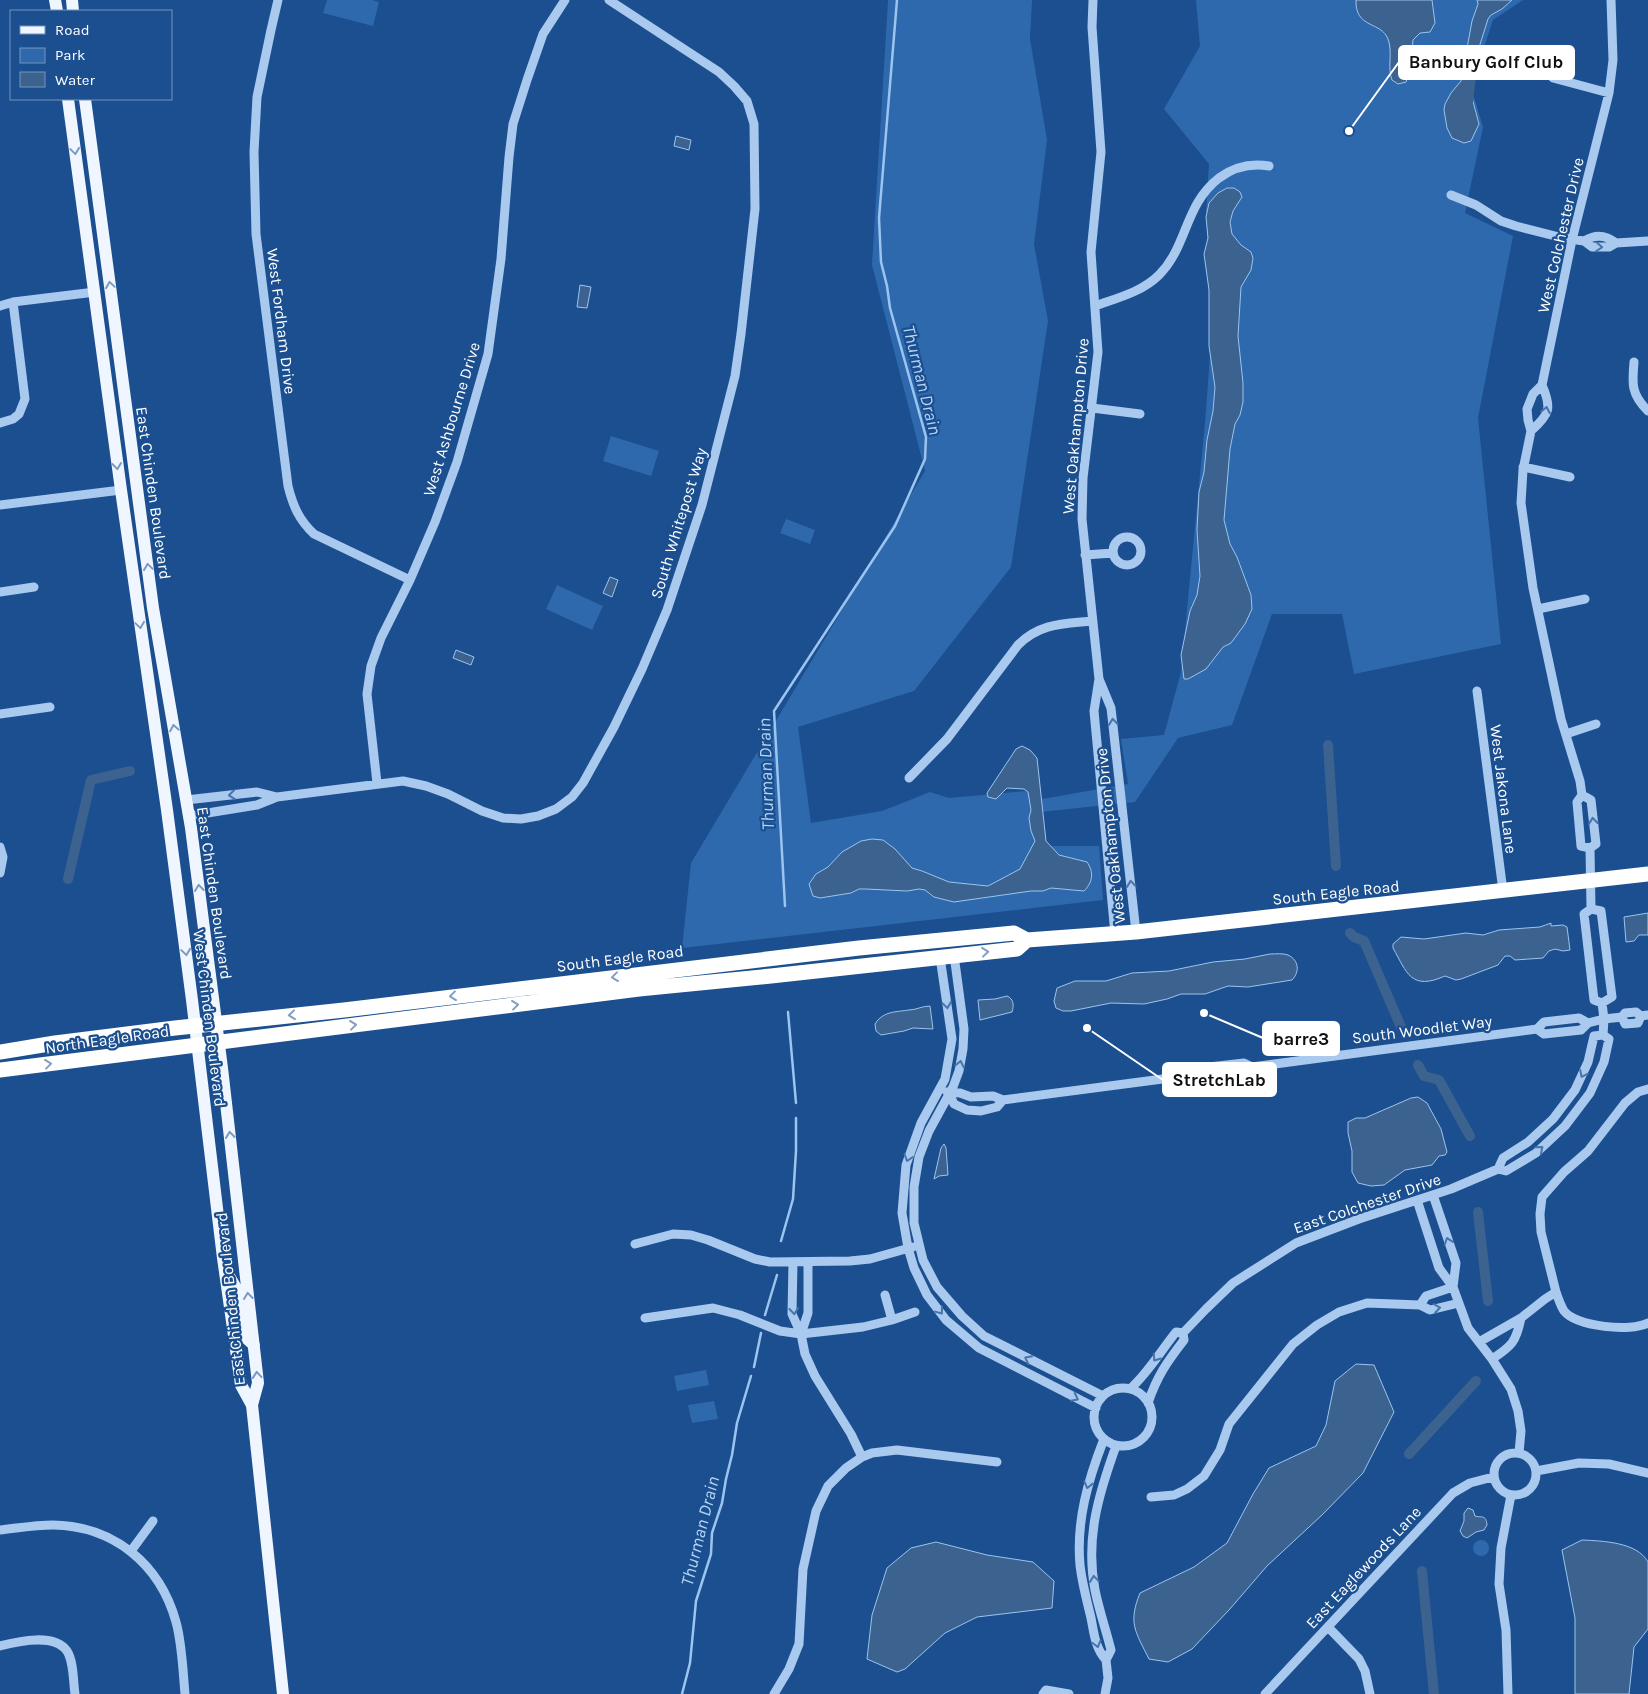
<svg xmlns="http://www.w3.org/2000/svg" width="1648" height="1694" font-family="Karla,sans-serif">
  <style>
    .green { fill: #2e69ad }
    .water { fill: #3c6290; stroke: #9cc4f0 }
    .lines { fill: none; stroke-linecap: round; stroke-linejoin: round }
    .stream { stroke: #9cc4f0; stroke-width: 2.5 }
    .canal { stroke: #3c6290; stroke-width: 10 }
    .minor { stroke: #a9c9ee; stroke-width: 9 }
    .major { stroke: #f0f6ff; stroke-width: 12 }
    .highway { stroke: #fff; stroke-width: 15 }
    .oneway { stroke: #7b9ac1 }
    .oneway2 { stroke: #4674ac }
    .oneway3 { stroke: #829ec1 }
    .labels { text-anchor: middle; stroke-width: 4.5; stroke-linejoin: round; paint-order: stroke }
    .street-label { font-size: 16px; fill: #fff; stroke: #1b4f8f }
    .water-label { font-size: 18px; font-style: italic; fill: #b5d3f5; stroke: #1b4f8f }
    .leader { fill: none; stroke: #fff; stroke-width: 2 }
    .callout-dot { fill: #fff; stroke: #1b4f8f; stroke-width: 2 }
    .callout { fill: #fff; stroke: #fff; stroke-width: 2 }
    .callout-label { font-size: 18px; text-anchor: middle; font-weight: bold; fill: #111 }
  </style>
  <rect width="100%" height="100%" fill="#1b4f8f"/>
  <!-- green -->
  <path class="green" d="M327,0H372L379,2L373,26L323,13Z
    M888,0H1032L1030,39L1047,140L1034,244L1048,321L1011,567L914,691L798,727L811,823L882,811L930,792L949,798L1026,791L1042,799L1128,784L1121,739L1164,735L1181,672L1205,423L1212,328L1206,213L1209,164L1164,109L1200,46L1196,0H1523L1493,20L1471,87L1483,127L1465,213L1513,236L1478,418L1501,644L1354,674L1342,614H1272L1232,725L1178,738L1135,802L1031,813L1048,846H1099L1103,900L682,948L691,863L925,471L872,265Z
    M611,436L659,451L651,476L603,461Z
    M786,519L815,530L810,544L780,533Z
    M557,585L603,606L592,630L546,609Z
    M706,1370L709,1385L677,1391L674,1376Z
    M714,1401L718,1419L692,1423L688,1405Z
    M1473 1548a8 8 0 1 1 16 0a8 8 0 1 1-16 0Z"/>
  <!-- water -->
  <path class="water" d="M1356,0H1432L1435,23L1430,32L1420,33L1413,40L1410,71L1406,82L1398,84L1392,80C1387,68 1393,52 1388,39C1381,21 1355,29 1356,0Z
    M1477,0H1512L1502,9L1491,15L1488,19L1471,73L1470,90L1479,124L1471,141L1464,143L1452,138L1447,128L1444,110L1445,104L1451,93L1461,81L1472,21L1478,4Z
    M676,136L691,140L689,150L674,146Z
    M1227,188H1234L1240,192L1242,197L1233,211L1230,222L1232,234L1241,245L1251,252L1253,258L1251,270L1241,287L1238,336L1243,383V402L1240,415L1235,424L1230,449L1224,520L1230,544L1237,557L1251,595L1252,609L1245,624L1231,643L1223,647L1206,669L1188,679H1184L1181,655L1190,611L1197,595L1200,576L1197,530L1199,492L1204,472L1207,440L1213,411L1215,387L1209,346V290L1204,254L1208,238L1206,217L1209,203L1218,193Z
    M580,285L591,287L587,308L577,307Z
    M610,577L618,580L612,597L603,593Z
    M456,650L474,657L471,665L453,658Z
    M1022,746L1030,750L1037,758L1046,841L1059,855L1087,862C1094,872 1093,882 1084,891L1051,888L1043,891H1031L954,902L934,897L925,890L919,889L907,891L866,889H859L851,893L820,898L813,896L809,884L816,874L828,867L842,852L861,841L872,839L883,840L895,849L912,868L922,871L949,882L988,886L1020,869L1035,841L1031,831L1029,818L1031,810L1028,792L1024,789L1007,788L996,799L988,797L987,793L1016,749Z
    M1648,913V935H1639L1634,941L1626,942L1624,917Z
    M1551,923V926L1563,925L1567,927L1570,950L1563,951L1555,949L1549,951L1543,958L1515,960L1510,956H1505L1498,965L1461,979L1456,980L1445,976C1411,991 1407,973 1393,948V944L1401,937L1424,939L1466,933L1483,935L1499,930L1540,927Z
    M1270,954C1276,954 1283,953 1288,955C1299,960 1300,972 1292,980L1248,987L1228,986L1205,994H1181L1167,999L1144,1004L1111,1003L1071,1011H1063L1056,1008L1054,1001L1057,988L1075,981H1106L1132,973L1169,971L1213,962L1245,959Z
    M1007,996C1014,999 1014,1006 1012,1012L980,1020L978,1000L995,999Z
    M930,1006L933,1029L913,1028L904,1031L881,1035L876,1031L875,1024C883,1011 896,1012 909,1010C916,1010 922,1006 930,1006Z
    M1418,1097L1427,1103L1441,1129L1447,1152L1445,1155L1439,1156L1432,1165L1405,1170L1384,1185L1371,1186L1358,1183L1352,1172V1151L1348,1133V1122L1356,1118H1365L1411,1098Z
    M944,1144L946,1148L948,1175L939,1176L934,1179L941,1148Z
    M1356,1364L1374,1365L1394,1412L1363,1473L1322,1515L1267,1566L1229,1610L1192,1649L1168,1662L1149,1659C1135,1631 1128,1623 1140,1593L1194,1567L1227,1543L1253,1494L1269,1468L1316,1446L1326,1425L1335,1381Z
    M1468,1508L1473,1510L1475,1516C1481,1518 1486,1514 1487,1525L1484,1530L1476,1532L1467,1538L1463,1536L1460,1531L1464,1521V1513Z
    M1582,1540C1603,1541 1637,1542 1648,1562V1629L1634,1647L1629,1694H1575V1618L1562,1550Z
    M936,1542L987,1555L1033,1562L1054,1581L1052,1608L977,1617L945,1633L905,1669L897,1672L867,1659L872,1615L887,1568L911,1548Z"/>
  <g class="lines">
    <!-- stream -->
    <path class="stream" d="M785,906L774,711L895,526L925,459L926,437L890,308L887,286L881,262L879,218L897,0
      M788,1012L796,1103
      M781,1241L793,1199L796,1151V1118
      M765,1315L777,1275
      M754,1367L761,1333
      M682,1694L690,1663L696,1601L711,1554L712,1533L722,1503L726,1479L732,1455L737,1423L751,1376"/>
    <!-- canal -->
    <path class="canal" d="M1468,103L1473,57
      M1328,745L1336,866
      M68,879L91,780L130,771
      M1350,933L1354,937L1364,941L1401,1027
      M1418,1065L1424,1076L1439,1080L1470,1136
      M1478,1212L1488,1301
      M1409,1454L1476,1381
      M1422,1571L1434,1694"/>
    <!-- minor -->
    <path class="minor" d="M278,0L271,30L257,97L254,152L256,234L288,486C293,506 299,520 314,534L410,580
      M1093,0L1092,27L1101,152L1091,252L1098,352L1083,478L1082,519L1099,679
      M1553,78L1609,93
      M1451,195L1476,205L1501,221L1516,226L1563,238L1584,241
      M1616,243C1606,235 1595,234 1584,241L1592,247H1609L1616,243L1648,241
      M0,306L13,302L95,292
      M1095,306C1117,298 1142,292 1159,275C1188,246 1184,205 1219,178C1234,167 1250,163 1269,166
      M1634,362C1632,384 1631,394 1648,411
      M1542,385L1533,394L1527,409L1528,420L1531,431L1523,470L1521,503L1533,588L1561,719L1580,781L1582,795L1577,802L1581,846L1590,848L1596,844L1591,800L1582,795
      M1092,408L1140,414
      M0,423L13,419L19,414L25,399L13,302
      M1531,431C1550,414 1552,408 1542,385L1572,240L1609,93L1613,60L1611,0
      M1523,467L1570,477
      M0,505L121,490
      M1113 551a14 14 0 1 1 28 0a14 14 0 1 1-28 0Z
      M1085,555L1113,553
      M0,592L34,587
      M1538,609L1585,599
      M1477,691L1503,891
      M0,714L50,707
      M1566,734L1596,724
      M909,778L947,739L1018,645C1040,623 1063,624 1092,621
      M377,783L367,694L371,666L381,638L410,580L435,522L457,462L488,354L501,259L509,157L513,124L527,80L543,34L565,0
      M186,800L257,792L277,797
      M189,816L257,805L277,797L403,781L426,786L448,794L482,811L503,818L521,819L538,816L556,809L572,797L583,783L614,727L642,669L667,610L702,505L735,376L741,334L755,209L754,124L747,101L734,86L719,72L609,0
      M0,847L3,857L0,873
      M1590,848L1591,909
      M1591,909L1601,911L1612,997L1602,1003L1594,1000L1584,914Z
      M1115,934L1094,711L1099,679L1111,708L1136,932
      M954,955L964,1029L963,1049L959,1071L953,1087L929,1131L919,1157L914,1187V1223L923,1260L937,1287L962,1316L984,1336L1103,1396
      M940,957L952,1039L945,1079L921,1123L906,1165L902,1213L908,1248L914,1268L927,1295L946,1320L979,1348L1096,1408
      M1602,1003L1604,1019L1603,1035
      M1641,1016L1638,1023L1625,1024L1622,1017L1625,1013L1636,1012L1641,1016L1648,1015
      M1588,1023L1579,1018L1544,1022L1537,1029L1544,1034L1581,1030L1588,1023L1604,1019L1622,1017
      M1193,1075L1200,1068L1244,1063L1252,1067
      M947,1092L960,1093L971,1097L993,1096L1003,1100L997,1107L981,1111L967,1110L954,1104L949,1093
      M1003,1100L1193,1075L1202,1079L1245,1074L1252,1067L1537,1029
      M1433,1195L1456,1263L1453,1287
      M1417,1200L1439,1268L1453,1287L1468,1328L1492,1359L1511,1389L1518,1411L1521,1431L1519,1453
      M635,1244L673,1234L691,1235L708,1240L755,1259L770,1262L850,1261L870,1259L913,1247
      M793,1262L792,1314L801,1334L808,1313V1262
      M1453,1287L1426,1296L1420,1305L1430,1310L1459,1303
      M1556,1292C1558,1298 1561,1306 1564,1311C1577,1327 1631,1332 1648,1323
      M885,1295L892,1320
      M645,1318L713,1308L740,1315L780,1331L801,1334L863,1327L892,1320L915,1312
      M1521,1318L1545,1299L1556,1292L1541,1232L1540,1214L1542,1197L1564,1172L1588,1151L1625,1103L1638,1092L1648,1089
      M1479,1342L1521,1318C1516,1342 1512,1346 1492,1359
      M1094 1417a29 29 0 1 1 58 0a29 29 0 1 1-58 0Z
      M1130,1389C1148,1373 1160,1352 1176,1332L1183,1333
      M1148,1403C1157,1376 1167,1362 1184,1340L1183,1333L1206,1309L1233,1283L1296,1243L1359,1219L1451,1189L1498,1169L1506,1171L1536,1153L1565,1126L1590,1093L1604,1062L1609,1039L1603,1035L1594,1036L1588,1062L1575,1090L1553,1119L1528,1142L1503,1158L1498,1169
      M1104,1439C1088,1480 1076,1521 1080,1565C1082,1583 1087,1601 1091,1618C1094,1633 1095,1648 1106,1660
      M1494 1474a21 21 0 1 1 42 0a21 21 0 1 1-42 0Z
      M862,1457L872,1453L897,1450L997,1462
      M1536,1471L1579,1463L1609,1464L1648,1473
      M1151,1497L1174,1495L1187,1489L1204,1476L1220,1450L1229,1424L1293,1344L1317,1325L1339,1312L1367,1303L1420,1305
      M0,1530C18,1528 36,1525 53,1525C114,1526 160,1564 176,1622C182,1643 183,1672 185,1694
      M131,1551L153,1521
      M1328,1627L1359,1659L1365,1671L1370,1694
      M0,1646C19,1641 54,1633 67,1651C74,1662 73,1681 75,1694
      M774,1694L789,1669L799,1644L803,1569L816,1511L828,1486L846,1468L862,1457L851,1434L815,1376L805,1354L801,1334
      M1043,1694L1046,1690L1069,1694
      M1105,1694L1108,1678L1106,1660L1111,1650C1106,1630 1099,1610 1095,1590C1085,1538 1099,1493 1116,1446
      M1265,1694L1453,1493L1470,1483L1493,1477
      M1508,1694L1506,1630L1499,1584L1501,1548L1511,1495"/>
    <!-- major -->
    <path class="major" d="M55,0L57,11
      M72,0L73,11
      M68,99L121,490L167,810L192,1000L223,1258L241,1385L252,1405
      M85,99L153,608L191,828L222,1068L258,1383L252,1405L283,1694
      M229,1276L237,1290L243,1335L254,1345"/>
    <!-- highway -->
    <path class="highway" d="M0,1052L55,1043L175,1028L344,1010L859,948L1014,933L1027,940L1136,932L1648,874
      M0,1070L639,989L771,976L1017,949L1027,940"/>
  </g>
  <!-- one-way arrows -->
  <defs><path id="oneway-chevron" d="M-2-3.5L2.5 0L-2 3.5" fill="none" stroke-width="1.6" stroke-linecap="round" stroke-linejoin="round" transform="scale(1.25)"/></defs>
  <g class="oneway">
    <use href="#oneway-chevron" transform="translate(75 151) rotate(82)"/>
    <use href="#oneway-chevron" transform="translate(110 285) rotate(-98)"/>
    <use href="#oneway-chevron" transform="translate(117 466) rotate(83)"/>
    <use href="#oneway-chevron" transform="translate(148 567) rotate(-98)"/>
    <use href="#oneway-chevron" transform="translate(140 625) rotate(82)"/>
    <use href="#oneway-chevron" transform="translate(174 728) rotate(-100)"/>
    <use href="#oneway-chevron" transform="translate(199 888) rotate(-97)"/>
    <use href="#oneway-chevron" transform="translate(186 952) rotate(82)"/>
    <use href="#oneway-chevron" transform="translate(230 1135) rotate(-96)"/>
    <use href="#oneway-chevron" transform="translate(248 1296) rotate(-97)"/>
    <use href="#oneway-chevron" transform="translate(257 1375) rotate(-95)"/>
  </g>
  <g class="oneway2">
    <use href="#oneway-chevron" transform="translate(1599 247) rotate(4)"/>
    <use href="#oneway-chevron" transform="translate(1546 410) rotate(-79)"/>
    <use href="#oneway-chevron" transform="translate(1113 722) rotate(-96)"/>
    <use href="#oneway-chevron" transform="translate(232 795) rotate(174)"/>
    <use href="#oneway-chevron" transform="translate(1593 821) rotate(-96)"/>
    <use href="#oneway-chevron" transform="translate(1131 884) rotate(-96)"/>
    <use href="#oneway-chevron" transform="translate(947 1005) rotate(82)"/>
    <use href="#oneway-chevron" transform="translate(960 1064) rotate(-78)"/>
    <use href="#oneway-chevron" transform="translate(1583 1074) rotate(116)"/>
    <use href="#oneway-chevron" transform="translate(1540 1149) rotate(-41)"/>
    <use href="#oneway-chevron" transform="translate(908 1158) rotate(108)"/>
    <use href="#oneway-chevron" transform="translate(1448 1241) rotate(-109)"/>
    <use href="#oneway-chevron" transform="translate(1437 1308) rotate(-9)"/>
    <use href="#oneway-chevron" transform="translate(794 1311) rotate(84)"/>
    <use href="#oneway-chevron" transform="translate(940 1311) rotate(53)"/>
    <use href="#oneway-chevron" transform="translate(1156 1358) rotate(125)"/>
    <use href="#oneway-chevron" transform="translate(1028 1359) rotate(-153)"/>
    <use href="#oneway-chevron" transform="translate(1075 1398) rotate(27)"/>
    <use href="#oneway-chevron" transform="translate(1088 1485) rotate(104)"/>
    <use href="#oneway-chevron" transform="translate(1094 1579) rotate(-97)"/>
    <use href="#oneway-chevron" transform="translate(1097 1644) rotate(75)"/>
  </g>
  <g class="oneway3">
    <use href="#oneway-chevron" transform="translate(985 952) rotate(-6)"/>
    <use href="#oneway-chevron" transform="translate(615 977) rotate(173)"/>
    <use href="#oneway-chevron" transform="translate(453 996) rotate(173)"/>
    <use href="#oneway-chevron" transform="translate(515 1005) rotate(-7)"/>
    <use href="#oneway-chevron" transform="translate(292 1015) rotate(174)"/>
    <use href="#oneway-chevron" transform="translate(353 1025) rotate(-7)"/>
    <use href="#oneway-chevron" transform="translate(48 1064) rotate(-7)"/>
  </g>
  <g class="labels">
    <!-- street labels -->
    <g class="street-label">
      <text transform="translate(1560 235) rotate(-77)" y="6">West Colchester Drive</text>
      <text transform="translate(282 321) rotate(83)" y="6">West Fordham Drive</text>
      <text transform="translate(451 419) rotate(-73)" y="6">West Ashbourne Drive</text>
      <text transform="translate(1075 426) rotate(-85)" y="6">West Oakhampton Drive</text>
      <text transform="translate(154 493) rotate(82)" y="6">East Chinden Boulevard</text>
      <text transform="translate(678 523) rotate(-73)" y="6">South Whitepost Way</text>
      <text transform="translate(1504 789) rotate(83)" y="6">West Jakona Lane</text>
      <text transform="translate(1110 836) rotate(-96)" y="6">West Oakhampton Drive</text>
      <text transform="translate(1336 892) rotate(-6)" y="6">South Eagle Road</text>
      <text transform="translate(215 893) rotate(82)" y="6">East Chinden Boulevard</text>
      <text transform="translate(620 958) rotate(-7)" y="6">South Eagle Road</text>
      <text transform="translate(210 1018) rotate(83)" y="6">West Chinden Boulevard</text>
      <text transform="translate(1422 1029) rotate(-7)" y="6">South Woodlet Way</text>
      <text transform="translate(107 1039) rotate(-8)" y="6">North Eagle Road</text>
      <text transform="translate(1367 1203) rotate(-19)" y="6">East Colchester Drive</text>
      <text transform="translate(230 1299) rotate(-96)" y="6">East Chinden Boulevard</text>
      <text transform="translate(1363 1567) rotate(-47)" y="6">East Eaglewoods Lane</text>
    </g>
    <!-- water labels -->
    <g class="water-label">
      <text transform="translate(922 380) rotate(76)" y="6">Thurman Drain</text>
      <text transform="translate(766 774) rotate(-92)" y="6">Thurman Drain</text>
      <text transform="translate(700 1531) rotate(-76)" y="6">Thurman Drain</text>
    </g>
  </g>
  <!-- callouts -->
  <path class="leader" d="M1349 131L1399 62M1204 1013L1263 1038M1087 1028L1163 1080"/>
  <g class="callout-dot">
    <circle cx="1349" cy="131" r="5"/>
    <circle cx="1204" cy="1013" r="5"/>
    <circle cx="1087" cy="1028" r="5"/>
  </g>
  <g class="callout">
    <rect x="1399" y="46" width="175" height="33" rx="5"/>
    <rect x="1263" y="1022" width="76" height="33" rx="5"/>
    <rect x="1163" y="1063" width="113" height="33" rx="5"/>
  </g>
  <g class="callout-label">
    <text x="1486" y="68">Banbury Golf Club</text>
    <text x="1301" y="1045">barre3</text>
    <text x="1219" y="1086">StretchLab</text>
  </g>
  <!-- legend -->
  <rect x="10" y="10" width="162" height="90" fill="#1b4f8f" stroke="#7695bc"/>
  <rect x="20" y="26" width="25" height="8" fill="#f0f6ff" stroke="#7695bc"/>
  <text x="55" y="35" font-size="15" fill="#ffffff">Road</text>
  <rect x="20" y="48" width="25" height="15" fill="#2e69ad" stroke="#7695bc"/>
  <text x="55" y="60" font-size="15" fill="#ffffff">Park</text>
  <rect x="20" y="72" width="25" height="15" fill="#3c6290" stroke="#7695bc"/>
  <text x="55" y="85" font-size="15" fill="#ffffff">Water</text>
</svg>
